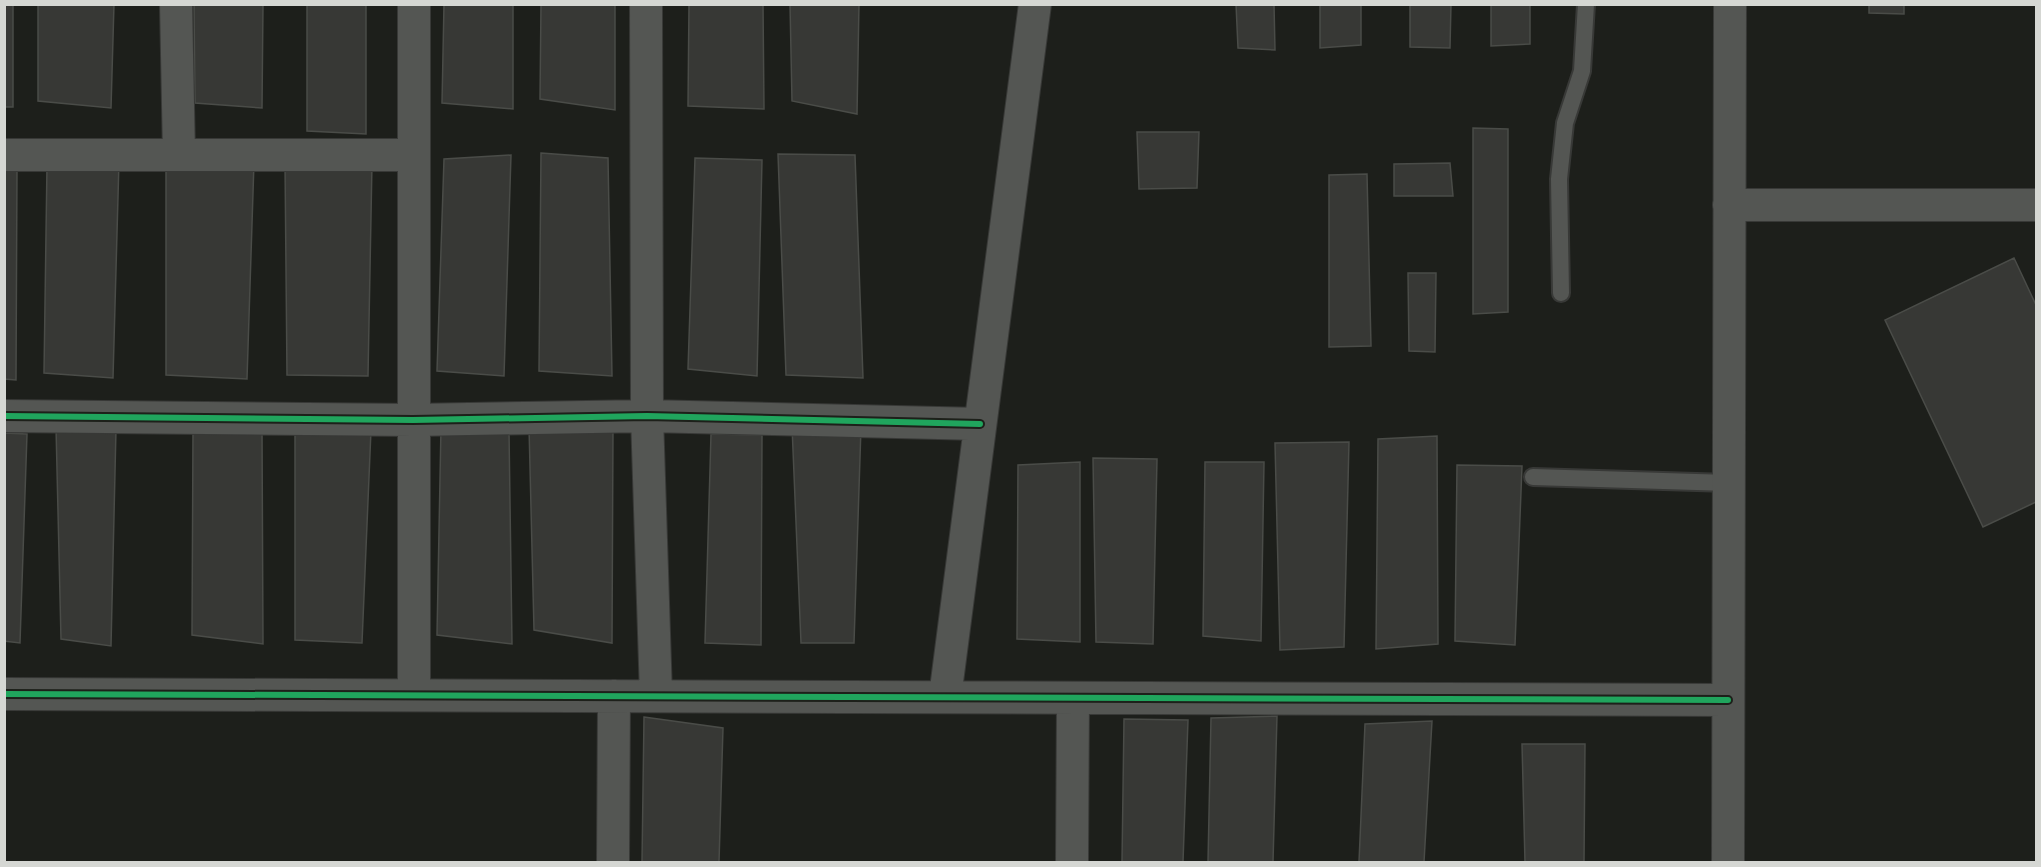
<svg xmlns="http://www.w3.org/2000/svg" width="2041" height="867" font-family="Ubuntu,sans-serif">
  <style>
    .building { fill: #373835; stroke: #4a4c48; stroke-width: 1.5 }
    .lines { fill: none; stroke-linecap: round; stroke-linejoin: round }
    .service-casing { stroke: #383937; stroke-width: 20 }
    .minor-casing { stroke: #383937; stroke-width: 34 }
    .service { stroke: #545653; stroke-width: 16 }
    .minor { stroke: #545653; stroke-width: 32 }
    .cycleway-casing { stroke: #1d201a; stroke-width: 10 }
    .cycleway { stroke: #20a55d; stroke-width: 6 }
  </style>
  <rect width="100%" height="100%" fill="#1d1f1b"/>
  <!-- building -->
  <path class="building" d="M4,4H13V107H4Z
    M38,4H114L111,108L38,101Z
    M194,4H263L262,108L195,103Z
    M307,4H366V134L307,131Z
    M444,4H513V109L442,103Z
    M541,4H615V110L540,99Z
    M689,4H763L764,109L688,106Z
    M790,4H859L857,114L792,101Z
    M1236,4H1274L1275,50L1238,48Z
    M1320,4H1361V45L1320,48Z
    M1410,4H1451L1450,48L1410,47Z
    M1491,4H1530V44L1491,46Z
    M1869,4H1904V14L1869,13Z
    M1473,128L1508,129V312L1473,314Z
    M1137,132H1199L1197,188L1139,189Z
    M541,153L608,158L612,376L539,371Z
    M778,154L855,155L863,378L786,375Z
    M511,155L504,376L437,371L444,159Z
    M695,158L762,160L757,376L688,369Z
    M119,161L113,378L44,373L47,165Z
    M254,162L247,379L166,375V164Z
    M285,163H372L368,376L287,375Z
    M1450,163L1453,196H1394V164Z
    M4,168L17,169L16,380L4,379Z
    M1367,174L1371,346L1329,347V175Z
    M2014,258L2036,305V502L1983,527L1885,320Z
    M1408,273H1436L1435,352L1409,351Z
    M792,426L861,427L854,643H801Z
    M56,427L116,429L111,646L61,639Z
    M441,427L509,431L512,644L437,635Z
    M529,427L613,428L612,643L534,630Z
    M295,428L371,430L362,643L295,640Z
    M262,429L263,644L192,635L193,430Z
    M4,433L27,434L20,643L4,641Z
    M711,434L762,435L761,645L705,643Z
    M1437,436L1438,644L1376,649L1378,439Z
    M1349,442L1344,647L1280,650L1275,443Z
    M1093,458L1157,459L1153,644L1096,642Z
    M1080,462V642L1017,639L1018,465Z
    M1205,462H1264L1261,641L1203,636Z
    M1457,465L1522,466L1515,645L1455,641Z
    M1277,716L1273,862H1208L1211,718Z
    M644,717L723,728L719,862H642Z
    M1124,719L1188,720L1183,862H1122Z
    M1432,721L1424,862H1359L1365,724Z
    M1522,744H1585L1584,862H1525Z"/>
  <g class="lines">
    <!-- service casing -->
    <g class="service-casing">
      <path id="service" d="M1561,293L1559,179L1565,123L1582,71L1586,4
        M1533,477L1729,483"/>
    </g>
    <!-- minor casing -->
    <g class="minor-casing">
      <path id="minor" d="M176,4L179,155
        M646,4L647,416L656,695
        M4,155H413
        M1729,205H2036
        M4,416L413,420L647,416L980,424
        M4,694L1728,700
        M414,695V4
        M945,697L1035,4
        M613,862L614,696
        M1072,862L1073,699
        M1728,862L1730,4"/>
    </g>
    <!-- service -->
    <use href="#service" class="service"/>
    <!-- minor -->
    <use href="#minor" class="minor"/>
    <!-- cycleway casing -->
    <g class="cycleway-casing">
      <path id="cycleway" d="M4,416L413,420L647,416L980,424
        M4,694L1728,700"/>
    </g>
    <!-- cycleway -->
    <use href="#cycleway" class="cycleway"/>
  </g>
  <!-- border -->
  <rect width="2041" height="867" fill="none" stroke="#d5d7d3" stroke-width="12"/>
</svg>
